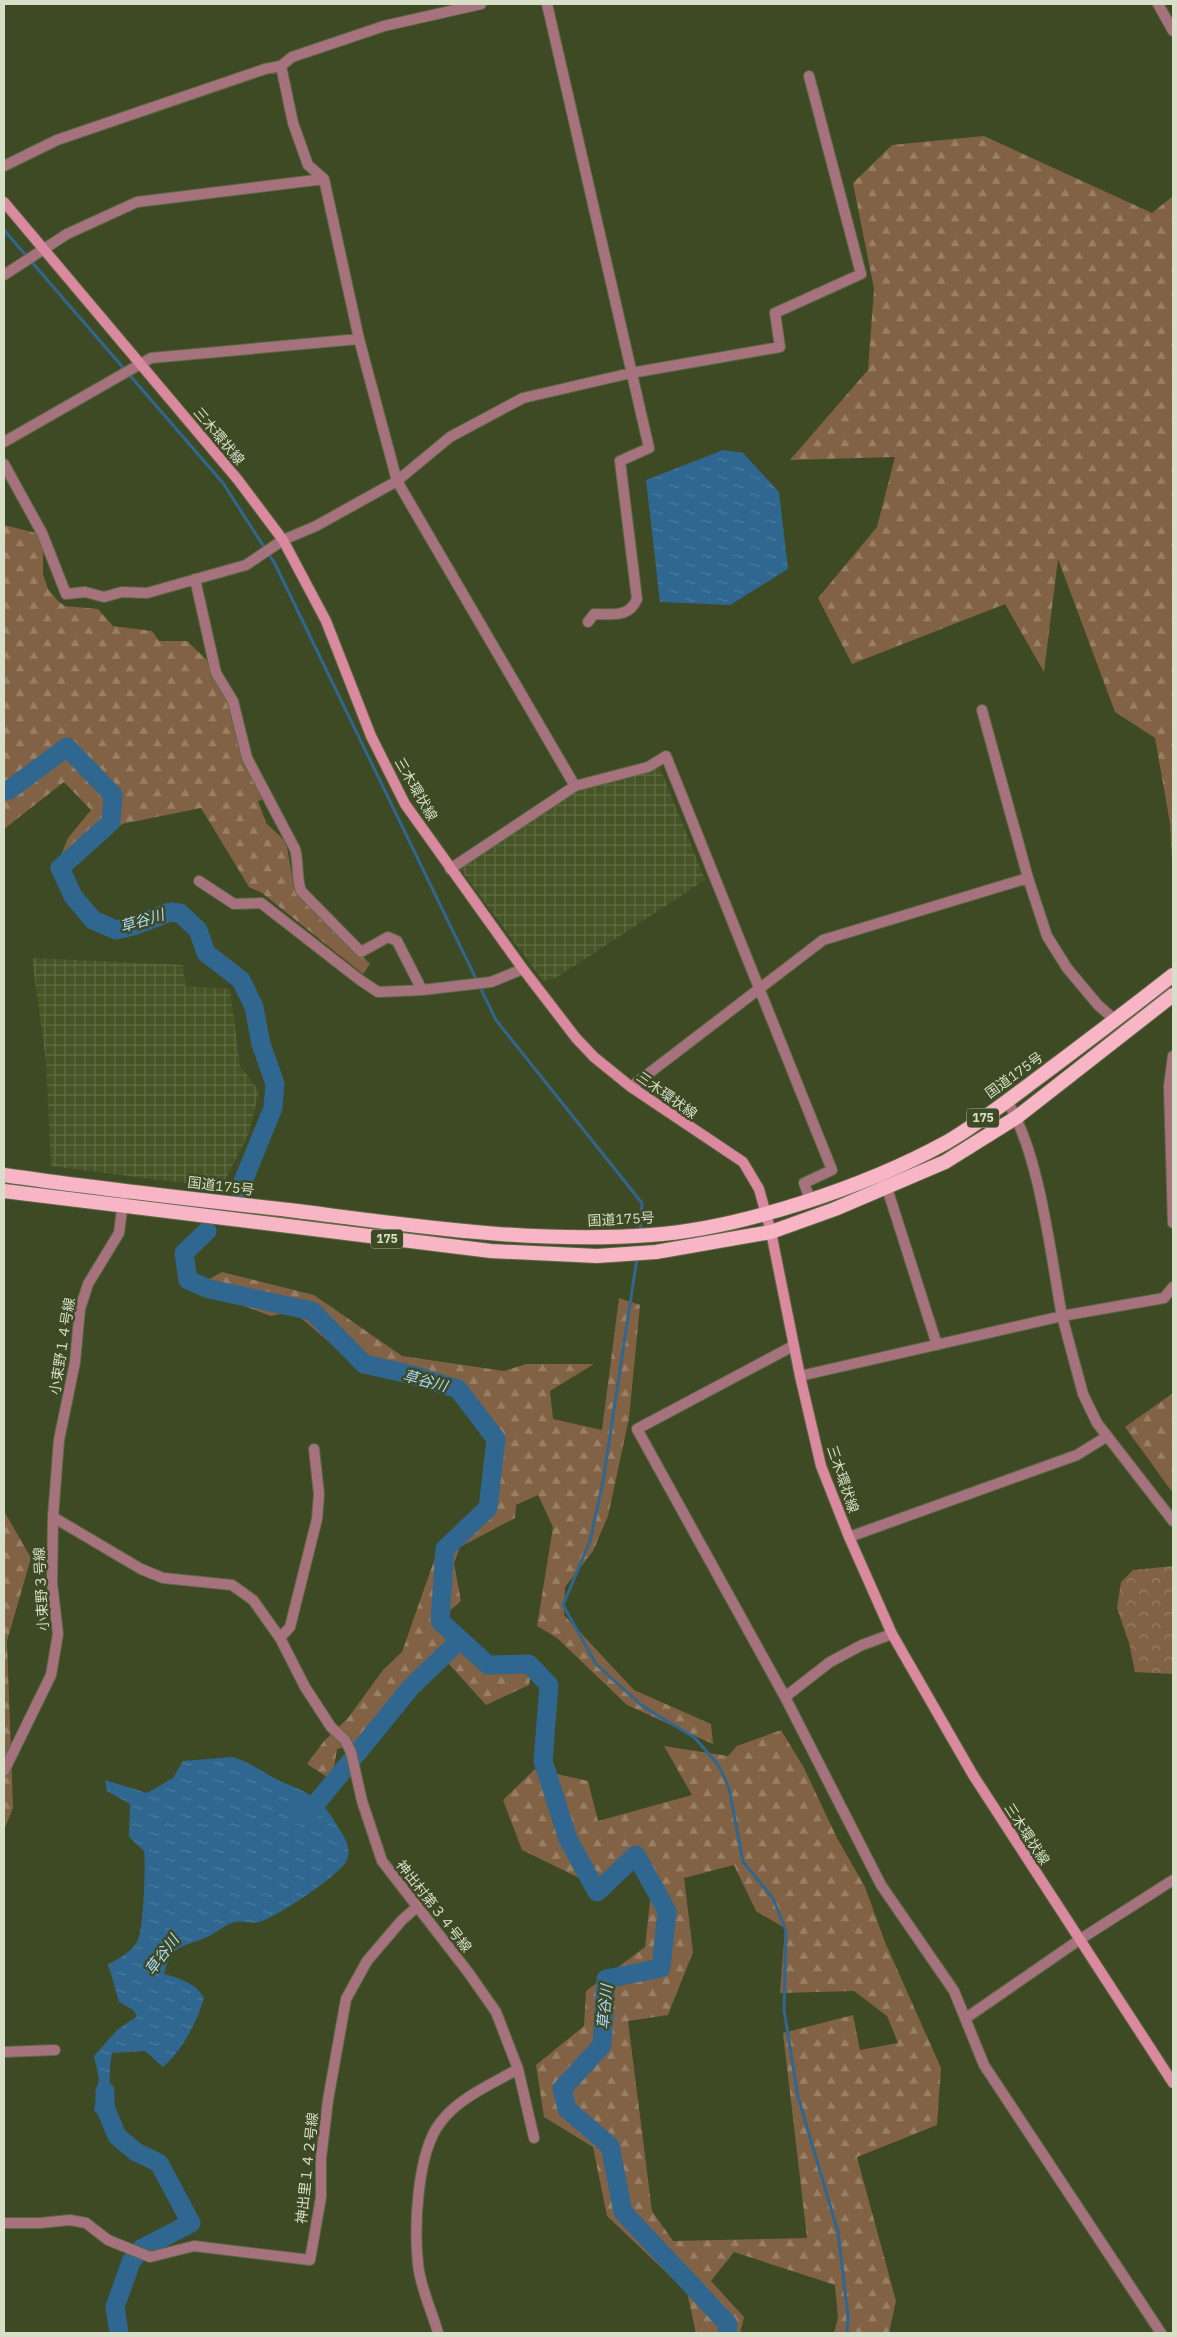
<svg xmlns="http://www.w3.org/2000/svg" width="1177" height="2337" font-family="'IBM Plex Sans','Noto Sans JP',sans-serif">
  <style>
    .industrial { fill: url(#industrial-grid) }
    .forest { fill: url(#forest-firs); fill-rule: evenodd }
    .park { fill: url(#park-crowns) }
    .water { fill: url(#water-ripples) }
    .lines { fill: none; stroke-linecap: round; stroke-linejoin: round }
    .stream { stroke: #306790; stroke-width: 3 }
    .river { stroke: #306790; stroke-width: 19 }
    .minor-casing { stroke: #5d6845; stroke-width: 12 }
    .tertiary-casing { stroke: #5d6845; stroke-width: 12 }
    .secondary-casing { stroke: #5d6845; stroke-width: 12 }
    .trunk-casing { stroke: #5d6845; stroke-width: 16 }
    .minor { stroke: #a5727e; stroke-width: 10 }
    .tertiary { stroke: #a5727e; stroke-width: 10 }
    .secondary { stroke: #da899e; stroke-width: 10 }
    .trunk { stroke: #f8b5c5; stroke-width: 14 }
    .labels { text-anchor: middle; stroke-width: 5; stroke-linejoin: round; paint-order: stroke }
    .shield { fill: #3e4a24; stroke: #a9b298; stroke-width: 1 }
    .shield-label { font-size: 12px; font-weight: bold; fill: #d7dfc9 }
    .street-label { font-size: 14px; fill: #d7dfc9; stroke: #3e4a24 }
    .water-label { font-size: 15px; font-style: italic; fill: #acdaff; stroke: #3e4a24 }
  </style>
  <defs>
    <pattern id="industrial-grid" width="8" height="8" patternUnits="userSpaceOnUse" patternTransform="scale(1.25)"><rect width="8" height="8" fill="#465426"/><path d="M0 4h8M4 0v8" fill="none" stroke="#606c44"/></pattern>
    <pattern id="forest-firs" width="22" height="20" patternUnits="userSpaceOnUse" patternTransform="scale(1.25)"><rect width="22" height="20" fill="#826244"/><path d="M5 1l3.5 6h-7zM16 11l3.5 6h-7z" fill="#997f66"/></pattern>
    <pattern id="park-crowns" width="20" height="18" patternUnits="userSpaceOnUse" patternTransform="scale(1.25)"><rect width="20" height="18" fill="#826244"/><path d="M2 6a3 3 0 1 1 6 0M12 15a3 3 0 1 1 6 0" fill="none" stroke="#997f66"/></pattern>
    <pattern id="water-ripples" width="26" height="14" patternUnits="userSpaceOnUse" patternTransform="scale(1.25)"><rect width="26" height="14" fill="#306790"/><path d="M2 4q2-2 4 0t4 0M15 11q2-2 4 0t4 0" fill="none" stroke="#4d7c9e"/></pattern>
  </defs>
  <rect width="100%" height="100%" fill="#3e4a24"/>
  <!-- industrial -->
  <path class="industrial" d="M658,763L705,880L556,978L543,981L460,869L565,794L648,771Z
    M32,958L183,965L185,986L230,989L240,1066L259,1091L249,1133L221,1188L51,1166L46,1062Z"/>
  <!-- forest -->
  <path class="forest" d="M984,136L1152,213L1173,196V878L1170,823L1155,738L1115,712L1058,559L1044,672L1005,604L852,664L818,598L877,527L895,457L790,460L868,370L874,289L853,183L892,145Z
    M4,525L36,533L41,538L43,545V574L48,589L58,601L65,606L98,609L113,626L152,631L159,641H187L207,660L230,703L262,800L258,801L266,823L283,839L287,847L294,887L370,964L363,974L262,893L249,887L201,808L122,824L59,879L55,870L68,838L91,810L64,782L4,829Z
    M222,1272L314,1295L402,1356L504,1371L526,1364H594L550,1391L553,1419L602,1430L619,1298L640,1305L629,1418L608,1516L593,1551L565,1587L564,1615L634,1690L711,1724L713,1744L627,1705L557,1638L537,1626L553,1527L538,1495L516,1505L515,1518L460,1547L454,1563L461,1601L440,1619L473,1652L478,1665L500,1672H523L530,1677L529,1685L486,1705L448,1663L361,1743L337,1749L332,1780L307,1764L324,1741L348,1718L383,1670L402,1652L441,1541L484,1518L496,1491L501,1449L453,1383L425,1372L388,1379L357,1366L293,1311L271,1316L209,1293L206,1281Z
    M1173,1393V1493L1125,1427Z
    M4,1511L31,1558L7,1641L13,1808L4,1830Z
    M781,1730L804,1768L837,1838L865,1887L885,1942L941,2068L937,2125L857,2157L896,2301L889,2333H834L838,2318L835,2285L734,2252L711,2281L744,2317L740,2333H696L687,2292L607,2216L593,2147L544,2117L536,2065L584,2026L586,1991L645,1947L651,1893L630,1850L598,1887L522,1850L503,1800L535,1769L588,1781L598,1821L692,1795L664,1746L728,1756L737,1746ZM734,1865L756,1911L785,1928L780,1993L854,1991L887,2016L898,2043L860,2050L853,2015L783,2033L807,2238L673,2241L652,2211L628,2021L668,2015L693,1952L684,1878Z"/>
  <!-- park -->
  <path class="park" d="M1173,1566V1674L1135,1672L1129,1643L1117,1608L1121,1582L1133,1570Z"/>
  <!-- water -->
  <path class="water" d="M723,450L743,453L779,492L788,569L730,605L660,602L646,480Z
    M232,1757C249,1761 260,1771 276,1779C300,1791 317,1792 333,1819C340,1831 353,1845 347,1860C342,1874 274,1919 259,1922C250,1924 240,1920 232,1923C224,1926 217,1932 209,1936C184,1948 172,1942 164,1974C179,1978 196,1983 204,1998C197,2022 182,2051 163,2067L145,2051L112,2053L110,2067L109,2113L105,2120L94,2111L99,2079L94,2056L117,2030L137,2016L133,2010L119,2002L108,1964C119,1959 133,1951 138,1940C143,1931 146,1863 144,1851L129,1837L130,1804L107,1791L105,1780L147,1793L173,1778L183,1761Z"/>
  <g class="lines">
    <!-- stream -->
    <path class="stream" d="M4,230L223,483L275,564L496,1020L642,1203L640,1232
      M637,1258L603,1482L590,1541L563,1605L596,1664L641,1705L695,1738L719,1766L729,1788L743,1862L773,1898L786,1931L784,2010L798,2097L838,2232L848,2316L847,2333"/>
    <!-- river -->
    <path class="river" d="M4,791L9,790L67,747L113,795L111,822L60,868L73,896L93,920L116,930L133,926L170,912L180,913L198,930L206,953L241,980L254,1007L261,1044L275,1084L273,1108L240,1189
      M207,1231L184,1253L188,1280L209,1289L312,1311L364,1364L413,1375L458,1389L496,1439L488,1508L445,1549L440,1621L488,1665L529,1664L549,1685L543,1761L568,1839L597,1892L636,1855L667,1911L661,1968L606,1979L602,2045L562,2089L567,2109L610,2146L623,2212L728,2324L727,2333
      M297,1815L310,1811L411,1687L460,1640
      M105,2091V2107L117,2136L136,2152L159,2163L191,2223L141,2249L131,2262L115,2307L119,2333"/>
    <!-- minor casing -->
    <g class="minor-casing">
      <path id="minor" d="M547,4L649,448L620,461L637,599C629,618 613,614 594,614L588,622
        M281,66L293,123L308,165L324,179L359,339L397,481L575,786
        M4,166L57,140L265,69L281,66L292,57L384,26L481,4
        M4,275L67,234L137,202L324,179
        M4,442L151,358L359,339
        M4,464L42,533L66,594L85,592L104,597L122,592L147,593L246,565L283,540L316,526L397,481L450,437L523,398L631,373L780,347L775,313L861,274L809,76
        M195,579L216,673L233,701L247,758L295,849C299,863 296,877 301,891L361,952L388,937L397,941L422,990
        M982,710L1028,878L1047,936L1067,968L1098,1005L1115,1020
        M450,869L575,786L648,767L666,756L832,1170L804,1183L810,1199
        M199,881L234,904L261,903L360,980L378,992L422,990L491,982L523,969
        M631,1087L823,940L1028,878
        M887,1188L937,1345
        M793,1346L637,1429L785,1697L881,1885L954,1991L984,2065L1161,2333
        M800,1376L1062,1316C1050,1252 1040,1155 1007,1101
        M53,1517L141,1569L163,1578L232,1585L253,1600L280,1638L305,1687L331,1727L345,1740L351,1752L362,1801L382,1861L468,1972L496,2012L518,2069L534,2138
        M280,1638L290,1627L317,1519L319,1494L314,1449
        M785,1697L830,1662L862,1645L892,1634
        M4,1771L51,1675L58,1634L52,1583L53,1517L59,1440L75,1362L80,1309L88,1284L119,1233L123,1201
        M966,2018L1079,1940L1173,1880
        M4,2052L55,2050
        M4,2223H40L70,2220L86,2223L108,2240L150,2257L194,2246L310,2260L321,2197V2158L328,2100L346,1999L367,1961L402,1920L417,1907
        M438,2333C432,2311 420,2287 418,2264C414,2227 417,2153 440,2123C458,2098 492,2084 518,2069"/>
    </g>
    <!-- tertiary casing -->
    <g class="tertiary-casing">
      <path id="tertiary" d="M1158,4L1173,31
        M1173,1056L1169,1086L1173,1223
        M1173,1287L1164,1298L1062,1316L1083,1394L1097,1423L1173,1521
        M849,1537L1077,1455L1106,1437"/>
    </g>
    <!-- secondary casing -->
    <g class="secondary-casing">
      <path id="secondary" d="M4,202L238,480L283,540L326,621L371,736L405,804L523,969L576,1038L594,1057L631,1087L743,1162L759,1189L771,1232L800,1376L821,1466L849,1537L892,1634L973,1775L1173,2083"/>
    </g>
    <!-- trunk casing -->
    <g class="trunk-casing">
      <path id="trunk" d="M4,1175C98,1189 194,1199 289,1210C409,1225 530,1244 650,1235C741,1229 867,1186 947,1142C978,1124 1006,1102 1034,1081C1081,1046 1127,1011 1173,975
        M4,1191L491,1251L597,1256L656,1252L771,1232L835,1209L945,1162L1017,1117L1173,995"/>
    </g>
    <!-- minor -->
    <use href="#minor" class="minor"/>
    <!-- tertiary -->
    <use href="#tertiary" class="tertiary"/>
    <!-- secondary -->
    <use href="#secondary" class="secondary"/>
    <!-- trunk -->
    <use href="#trunk" class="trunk"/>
  </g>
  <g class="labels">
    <!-- shield labels -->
    <g class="shield">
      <rect x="967" y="1108.5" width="32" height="19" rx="4"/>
      <rect x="371" y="1229.5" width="32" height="19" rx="4"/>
    </g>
    <g class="shield-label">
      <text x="983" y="1122">175</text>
      <text x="387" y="1243">175</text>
    </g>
    <!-- street labels -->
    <g class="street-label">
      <text transform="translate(219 436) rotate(50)" y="5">三木環状線</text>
      <text transform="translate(416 789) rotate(60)" y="5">三木環状線</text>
      <text transform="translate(1014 1075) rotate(-36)" y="5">国道175号</text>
      <text transform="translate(667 1095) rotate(35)" y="5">三木環状線</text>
      <text transform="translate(221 1186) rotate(7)" y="5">国道175号</text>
      <text transform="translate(621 1219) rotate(-3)" y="5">国道175号</text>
      <text transform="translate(62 1346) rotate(-81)" y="5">小束野１４号線</text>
      <text transform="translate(843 1479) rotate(71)" y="5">三木環状線</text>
      <text transform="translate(41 1589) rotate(-93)" y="5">小束野３号線</text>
      <text transform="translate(1027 1834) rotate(57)" y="5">三木環状線</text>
      <text transform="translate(434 1906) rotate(52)" y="5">神出村第３４号線</text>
      <text transform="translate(307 2168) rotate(-84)" y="5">神出里１４２号線</text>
    </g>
    <!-- water labels -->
    <g class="water-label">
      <text transform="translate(142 921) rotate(-17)" y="5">草谷川</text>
      <text transform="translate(425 1381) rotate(15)" y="5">草谷川</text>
      <text transform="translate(162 1955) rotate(-53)" y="5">草谷川</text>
      <text transform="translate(605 2007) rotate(-85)" y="5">草谷川</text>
    </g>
  </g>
  <!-- border -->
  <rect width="1177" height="2337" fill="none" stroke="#d7dfc9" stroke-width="10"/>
</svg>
